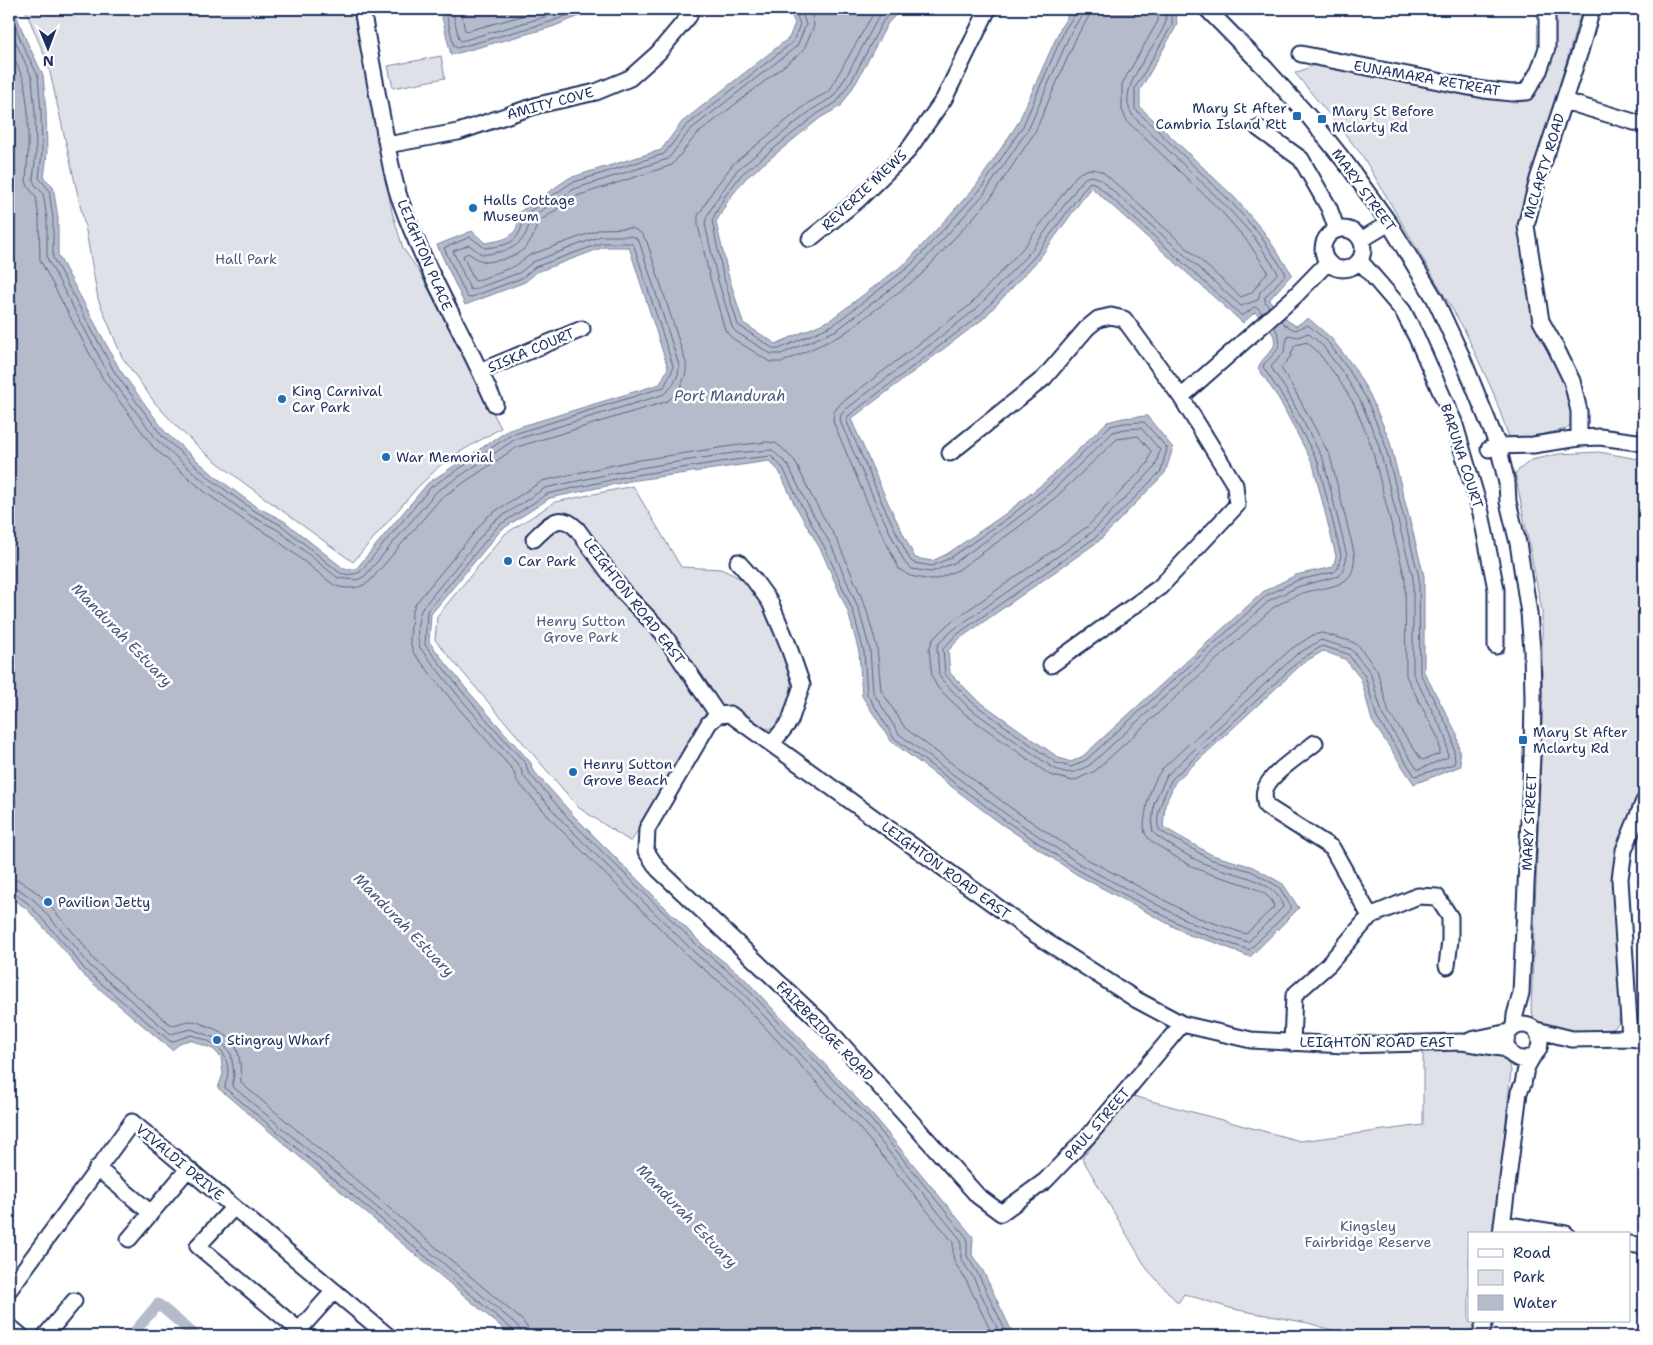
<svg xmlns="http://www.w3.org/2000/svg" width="1653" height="1345" font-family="'Shantell Sans',sans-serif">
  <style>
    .green { fill: #dee1e7; stroke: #7c88a2 }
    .water { fill: #b5bbca; stroke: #77839f; fill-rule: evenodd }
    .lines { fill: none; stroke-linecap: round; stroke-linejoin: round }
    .shore { stroke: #596789; stroke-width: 1 }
    .canal { stroke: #b5bbca; stroke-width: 11 }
    .minor-casing { stroke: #1b2f5e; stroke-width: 19 }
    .minor { stroke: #fff; stroke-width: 15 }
    .poi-dot { fill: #1f6fb2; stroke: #fff; stroke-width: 2 }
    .labels { text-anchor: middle; stroke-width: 5; stroke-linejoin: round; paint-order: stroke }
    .street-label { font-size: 14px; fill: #1b2f5e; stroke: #fff }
    .poi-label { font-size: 14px; fill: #1b2f5e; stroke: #fff; text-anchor: start }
    .park-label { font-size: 14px; fill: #4c5c80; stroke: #fff }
    .water-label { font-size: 15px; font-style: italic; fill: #49597e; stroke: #fff }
  </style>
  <rect width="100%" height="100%" fill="#fff"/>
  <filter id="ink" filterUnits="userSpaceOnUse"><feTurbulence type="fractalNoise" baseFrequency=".02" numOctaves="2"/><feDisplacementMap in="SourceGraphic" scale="10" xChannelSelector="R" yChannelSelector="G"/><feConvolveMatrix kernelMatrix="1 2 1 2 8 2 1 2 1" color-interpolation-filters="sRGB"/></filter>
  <g filter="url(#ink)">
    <!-- green -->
    <path class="green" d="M25,9H355L392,212L403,248L420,273L501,428L446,460L417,488L353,562L244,483L204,452L178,428L155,403L122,357L98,299L86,231L48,64Z
      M1550,9H1582L1543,141L1521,225L1526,281L1532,309L1575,407L1574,421L1566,429L1519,440L1509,437L1493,392L1464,329L1362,155L1295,73L1320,63L1530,93Z
      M441,56L445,78L393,88L388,66Z
      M1599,452L1644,460V785L1616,854L1615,885L1620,1011L1619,1023L1609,1033L1554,1034L1536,1025L1531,1009L1542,730V611L1515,473L1531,460L1559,454Z
      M633,486L681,567L721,569L752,584L769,612L790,673L792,697L787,714L780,725L771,729L761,728L734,708L707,713L631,842L579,808L435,640L437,616L505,534L555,502Z
      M1477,1050C1494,1053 1505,1051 1511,1070L1495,1234H1469V1321H1479L1475,1336H1351L1308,1323L1233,1309L1184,1294L1178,1303L1147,1269L1082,1158L1133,1096L1300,1141L1423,1125V1051Z"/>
    <!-- water -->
    <path class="water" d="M9,9H14L26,40L43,75L46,111L47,153L44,178L53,186L58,218V255L120,370L166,433L216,477L255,506L284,521L344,569H356L428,483L509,430L660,384L668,368L629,247H604L537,272L525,282L465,305L437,245L472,231L485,243C506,240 520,237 518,213L569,178L661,150L682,122L789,38L795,23L788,9H901L888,23L857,81L841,106L820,118L746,178L729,199L716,222L728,274L743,323L776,344L830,320L907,262L976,186L1018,123L1061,27L1072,9H1176L1177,25L1140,90V107L1235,198L1263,231L1292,274L1269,300L1288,321L1296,326L1308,318L1331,338L1353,366L1370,395L1389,439L1424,576V672L1457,734L1461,766L1414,784L1372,721L1361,679L1345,659L1323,651L1303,663L1175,782L1165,805L1163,827L1212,855L1253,867L1283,884L1299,908L1250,957L1214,942L1189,935L1076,874L1000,823L891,741L862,696L859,652L848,612L821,550L795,505L779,471L769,461L630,481L550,498L501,530L431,614L429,642L468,691L531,763L532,769L573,815L704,946L743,977L875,1118L973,1237L972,1255L983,1271L1014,1336H512L218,1088L223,1074L221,1057L213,1049L190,1040L182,1042L172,1050L82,974L66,952L26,908L9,897ZM1091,187L1243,323L1255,312C1262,321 1282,337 1272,349C1267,356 1261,360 1258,368L1279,399L1313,464L1336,556L1333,567L1296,575L1264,591L1083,756L1071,762L1059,758L976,699L950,673L948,651L959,639L1099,541L1165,473L1173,448L1147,416L1123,418L1107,422L1045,482L1005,514L947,554L932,561L915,558L888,503L851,419L983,319L1039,259Z
      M440,9H597L552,27L451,55Z"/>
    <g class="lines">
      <!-- shore -->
      <path class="shore" d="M10,9L21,42L38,76L41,112L42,153L39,178L49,190L53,218V258L115,373L162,436L213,481L253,510L281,525L340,573C346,575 355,575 360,572L431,487L511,435L664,387L672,371L673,366L634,246L631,243H602L535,267L522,278L469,298L467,297L444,248L470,237L485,248C512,245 520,242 524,215L571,183L664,154L686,126L793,42L800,24L794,9
        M445,9L454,46L457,48L550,22L583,9
        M452,9L459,39L461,41L548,16L567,9
        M460,9L465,30L467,31L547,9
        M876,9L828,92L808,103L733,164L714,189L698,216V225L710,278L725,330L732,338L770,362H783L842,335L920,276L990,199L1035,132L1077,36L1088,18L1090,9
        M886,9L878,18L847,75L833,97L813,109L738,169L720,194L707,216L705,224L717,277L732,327L736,332L771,354H781L837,330L914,271L984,194L1029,128L1071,32L1082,15L1083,9
        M894,9L883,21L853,78L837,102L817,114L742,174L725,196L712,220L723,275L738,325L774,349H779L833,325L910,266L980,190L1023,126L1065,29L1076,13V9
        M1172,9V25L1135,88V109L1231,202L1259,234L1285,272V275L1265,297V302L1269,307
        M9,27L32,78L35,112L36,153L33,179L35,185L43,193L47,219V258L110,377L158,441L209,486L249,515L278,530L338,578L357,580L365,576L436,492L514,440L662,395C672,390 680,375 679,365L640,244L636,238L631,236H601L533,262L519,273L472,290L470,289L453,251L469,245C473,247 477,252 482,254C487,255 493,253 498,252C518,249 528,237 530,218L574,189L668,159L690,130L797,46L806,25L801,9
        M9,48L24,80L28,112V152L26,180L28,187L36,197L39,219L40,260L103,379L154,448L205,492L245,521L273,537L334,585C345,590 361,589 370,581L441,498L517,447L665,402C678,396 688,377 686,363L647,242L641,233L632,228L601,229L530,255L515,266L476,281L474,280L463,256L468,253L477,259L486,262L501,260L517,254L524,249L532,239L538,222L577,196L672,165L696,135L803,51L814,26L813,18L809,9
        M1262,313L1258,308L1254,307L1244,315H1241L1096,184L1090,182L1087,185L1035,256L980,315L847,417V422L883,505L910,560L914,563L932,566L950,558L1008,518L1048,486L1110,426L1124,423L1144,422L1167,448L1161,471L1096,537L956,635L943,649L945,674L947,677L973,703L1056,763L1071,767L1086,760L1267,595L1298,580L1334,572L1338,568L1341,555L1318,462L1283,397L1263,367L1264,364C1277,351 1286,345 1274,326
        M9,879L20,881L39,894L80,940L95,961L171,1025C177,1025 184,1021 190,1021C197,1021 204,1025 210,1027C241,1039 240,1055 241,1083L522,1320L527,1327L529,1336
        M9,886L17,888L34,900L74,945L90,966L171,1034L191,1029L220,1040L231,1054L234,1074L232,1086L517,1325L520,1330L521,1336
        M9,893H14L29,904L69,949L85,970L171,1042L191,1035C212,1041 227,1047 228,1072C228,1078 225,1082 225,1088L513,1330L515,1336
        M993,1336L966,1280L955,1263L953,1256V1242L861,1130L730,990L691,959L559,828L517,781L513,770L454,703L413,652L410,640L412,612L416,603L488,516L542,481L627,462L732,446L767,442L775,443L781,447L795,461L812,497L838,542L866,608L877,648L881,690L905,728L1011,808L1085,858L1196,917L1246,934L1274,907C1271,886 1221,879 1205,872C1190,866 1175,857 1162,848C1155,844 1148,840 1145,833C1143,826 1145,817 1146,810C1148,796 1154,779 1163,768L1291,649L1313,635L1322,633L1350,641L1358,645L1377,670L1389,713L1421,759L1423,760L1439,754L1440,752L1439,740L1406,676L1405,578L1371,445L1354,404L1337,377L1317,351L1307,342L1295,345L1290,357L1281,368L1295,391L1330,456L1354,552C1358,590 1328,585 1303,593C1293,596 1284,602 1274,607L1095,771L1073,781L1050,775L965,714L937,687L932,676L929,649L933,639L948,624L1087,527L1148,463L1151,451L1138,436L1117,439L1057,496L1016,529L958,570L939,578L931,580L910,576L899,569L871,511L833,421L834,412L840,404L970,305L1024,247L1076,176C1085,168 1094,167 1104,173L1241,297L1251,293L1267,273V270L1248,242L1221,211L1127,121L1122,110V84L1158,21V9
        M1001,1336L973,1277L961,1259V1240L867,1125L735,985L696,954L564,823L524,777L520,767L460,698L420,648C416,638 417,616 423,607L493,522L545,488L628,470L733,453L772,450L788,465L805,500L831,545L859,610L870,650L873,692L899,734L1006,814L1081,865L1194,924L1248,942L1283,907C1277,879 1231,874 1208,865C1190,858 1173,847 1157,836L1153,832L1152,826L1154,803L1167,775L1296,655L1321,640L1351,649L1370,672L1383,716L1417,769H1420L1448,757L1446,737L1413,674V578L1378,443L1360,400L1343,373L1322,345L1308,333L1298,337L1288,335L1284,352L1271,367L1288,393L1323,459L1347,556L1343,571L1339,576L1300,586L1270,600L1091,764C1076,774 1068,775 1053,768L969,708L942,680L939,675L937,648L939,643L953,630L1092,532L1155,467L1160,450L1141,428L1125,429L1113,432L1052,491L1011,523L954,563L931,572L912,569L905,563L878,508L840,421L841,415L845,410L975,310L1030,252L1082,181C1087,175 1093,175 1100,179L1241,306L1258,300L1260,292L1277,274V271L1254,237L1226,206L1133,116C1113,90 1156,48 1165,24C1167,20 1165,14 1165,9
        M1008,1336L978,1274L967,1256V1238L872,1121L739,980L701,949L569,819L528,772L526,764L464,694L425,645L427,611L498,526L547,494L629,476L734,460L771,456L783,468L800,503L825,548L853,611L864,652L867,694L894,738L1003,819L1078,870L1191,930L1249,950L1291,909V906L1279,887L1251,871L1210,859L1160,831C1152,819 1166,790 1172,779L1300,660L1322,646L1348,654L1365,676L1377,718L1415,776L1454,764L1455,761L1452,735L1420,673L1419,577L1384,441L1366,398L1348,369L1327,341L1308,325L1295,330L1285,325L1281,321"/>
      <!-- canal -->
      <path class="canal" d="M131,1336L158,1304L196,1336"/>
      <!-- minor casing -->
      <g class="minor-casing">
        <path id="minor" d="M362,9C369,48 376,88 384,128C388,152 393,182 402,205C427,274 466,337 495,404
          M1207,9L1266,69L1310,118L1349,167L1389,223L1435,299L1461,355L1498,446L1507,483L1508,502L1518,543L1529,613L1532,650L1533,698L1532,756L1521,993L1515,1015L1514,1027
          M1301,54L1484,90L1512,93L1526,92L1539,71L1547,48V9
          M1564,101L1644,125
          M1258,128L1301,159L1329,208L1337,230
          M387,145L458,132L538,105L596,92L630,78L658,53L689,16
          M1323 249a20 20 0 1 1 40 0a20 20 0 1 1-40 0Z
          M810,239L858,200L906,153L944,99L988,9
          M1361,240L1389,223
          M1360,261L1403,311L1416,336L1454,422L1481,513L1496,589V646
          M481,371L582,329
          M1181,397L1293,298L1328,262
          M1579,438V411L1572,381L1555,346L1541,321L1526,226L1538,179L1580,51L1592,9
          M1489,449L1498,446L1533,445L1579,438L1600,437L1644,443
          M950,453L1044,378L1087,328L1098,319L1111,316L1124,319L1181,397L1235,485L1237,505L1160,587L1051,665
          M534,539C549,525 559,511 577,529L624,593L662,632L718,715
          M738,562L754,580L770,602L787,642L802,685L790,721L772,744
          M718,715L709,723L647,829L646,851L658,869L827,1028L978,1196L1001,1213L1045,1181L1091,1133L1182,1024
          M718,715L730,714L1036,935L1137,1000L1182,1024L1251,1040L1344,1045L1462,1042L1508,1049
          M1315,743C1302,754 1269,774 1265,790C1263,795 1265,801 1266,806L1332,848L1370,916
          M1506 1042a17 17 0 1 1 34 0a17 17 0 1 1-34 0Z
          M1536,1030L1572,1039L1630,1038L1644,1040
          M1630,1038L1620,879L1624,850L1644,801
          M1471,1040L1509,1032
          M1292,1043L1294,995L1328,965L1370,916L1418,896L1437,897L1450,917V940L1447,966
          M97,1168L151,1213
          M234,1207L198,1246L306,1336
          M1502,1224L1566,1234
          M1501,1234L1519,1092L1523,1084L1526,1068L1533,1056
          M129,1239L188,1169
          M1629,1244L1644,1246
          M9,1290L132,1122L388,1336
          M9,1326L21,1336
          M299,1330L334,1291
          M45,1336L74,1301
          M1480,1336L1485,1321"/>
      </g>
      <!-- minor -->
      <use href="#minor" class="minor"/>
    </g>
  </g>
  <!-- markers -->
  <g class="poi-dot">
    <rect x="1292" y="111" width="10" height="10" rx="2.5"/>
    <rect x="1317" y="114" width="10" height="10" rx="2.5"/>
    <circle cx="473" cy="208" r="5"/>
    <circle cx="282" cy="399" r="5"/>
    <circle cx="386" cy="457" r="5"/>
    <circle cx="508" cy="561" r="5"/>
    <rect x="1518" y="735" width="10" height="10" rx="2.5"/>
    <circle cx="573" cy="772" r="5"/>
    <circle cx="48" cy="902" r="5"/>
    <circle cx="217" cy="1040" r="5"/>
  </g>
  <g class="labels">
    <!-- street labels -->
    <g class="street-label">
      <text transform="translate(1427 78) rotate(10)" y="5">EUNAMARA RETREAT</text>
      <text transform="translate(550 103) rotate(-15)" y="5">AMITY COVE</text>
      <text transform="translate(1544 166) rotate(-73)" y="5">MCLARTY ROAD</text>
      <text transform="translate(864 190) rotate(-43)" y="5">REVERIE MEWS</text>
      <text transform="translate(1364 190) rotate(54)" y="5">MARY STREET</text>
      <text transform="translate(425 255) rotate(67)" y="5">LEIGHTON PLACE</text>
      <text transform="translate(531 350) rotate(-23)" y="5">SISKA COURT</text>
      <text transform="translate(1462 456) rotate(72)" y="5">BARUNA COURT</text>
      <text transform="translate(634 601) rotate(52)" y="5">LEIGHTON ROAD EAST</text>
      <text transform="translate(1529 822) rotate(-87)" y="5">MARY STREET</text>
      <text transform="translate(946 870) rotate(36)" y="5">LEIGHTON ROAD EAST</text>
      <text transform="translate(825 1031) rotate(46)" y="5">FAIRBRIDGE ROAD</text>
      <text x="1377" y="1047">LEIGHTON ROAD EAST</text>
      <text transform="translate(1097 1124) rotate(-49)" y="5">PAUL STREET</text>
      <text transform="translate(180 1162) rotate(40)" y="5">VIVALDI DRIVE</text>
    </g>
    <!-- poi labels -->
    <g class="poi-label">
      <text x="1287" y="113" text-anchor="end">Mary St After<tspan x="1287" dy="16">Cambria Island Rtt</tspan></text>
      <text x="1332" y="116">Mary St Before<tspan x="1332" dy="16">Mclarty Rd</tspan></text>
      <text x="483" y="205">Halls Cottage<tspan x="483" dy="16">Museum</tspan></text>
      <text x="292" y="396">King Carnival<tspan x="292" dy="16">Car Park</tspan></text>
      <text x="396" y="462">War Memorial</text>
      <text x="518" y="566">Car Park</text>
      <text x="1533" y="737">Mary St After<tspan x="1533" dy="16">Mclarty Rd</tspan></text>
      <text x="583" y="769">Henry Sutton<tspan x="583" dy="16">Grove Beach</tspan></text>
      <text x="58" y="907">Pavilion Jetty</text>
      <text x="227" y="1045">Stingray Wharf</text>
    </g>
    <!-- park labels -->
    <g class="park-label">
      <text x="246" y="264">Hall Park</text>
      <text x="581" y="626">Henry Sutton<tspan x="581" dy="16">Grove Park</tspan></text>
      <text x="1368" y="1231">Kingsley<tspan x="1368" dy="16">Fairbridge Reserve</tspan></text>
    </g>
    <!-- water labels -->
    <g class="water-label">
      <text x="730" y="401">Port Mandurah</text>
      <text transform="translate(122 635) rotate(46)" y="5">Mandurah Estuary</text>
      <text transform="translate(404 925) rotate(46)" y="5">Mandurah Estuary</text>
      <text transform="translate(687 1216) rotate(46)" y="5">Mandurah Estuary</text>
    </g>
  </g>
  <!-- margin -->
  <rect width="1653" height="1345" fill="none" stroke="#fff" stroke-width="30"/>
  <rect x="15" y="15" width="1623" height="1315" fill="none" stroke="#1b2f5e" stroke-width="2" filter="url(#ink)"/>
  <!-- legend -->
  <rect x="1468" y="1232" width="162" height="90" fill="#ffffff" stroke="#a4acbf"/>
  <rect x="1478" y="1249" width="25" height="8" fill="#ffffff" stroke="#a4acbf"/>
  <text x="1513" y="1258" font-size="15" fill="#1b2f5e">Road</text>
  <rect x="1478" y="1270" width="25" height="15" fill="#dee1e7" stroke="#a4acbf"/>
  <text x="1513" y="1282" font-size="15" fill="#1b2f5e">Park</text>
  <rect x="1478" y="1295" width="25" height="15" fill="#b5bbca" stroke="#a4acbf"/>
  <text x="1513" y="1308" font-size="15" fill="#1b2f5e">Water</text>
  <!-- north arrow -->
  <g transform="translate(48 48) rotate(179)" stroke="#ffffff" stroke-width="4" paint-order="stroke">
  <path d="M0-4L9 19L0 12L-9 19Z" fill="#1b2f5e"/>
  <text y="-8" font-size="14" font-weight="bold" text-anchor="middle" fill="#1b2f5e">N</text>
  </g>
</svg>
